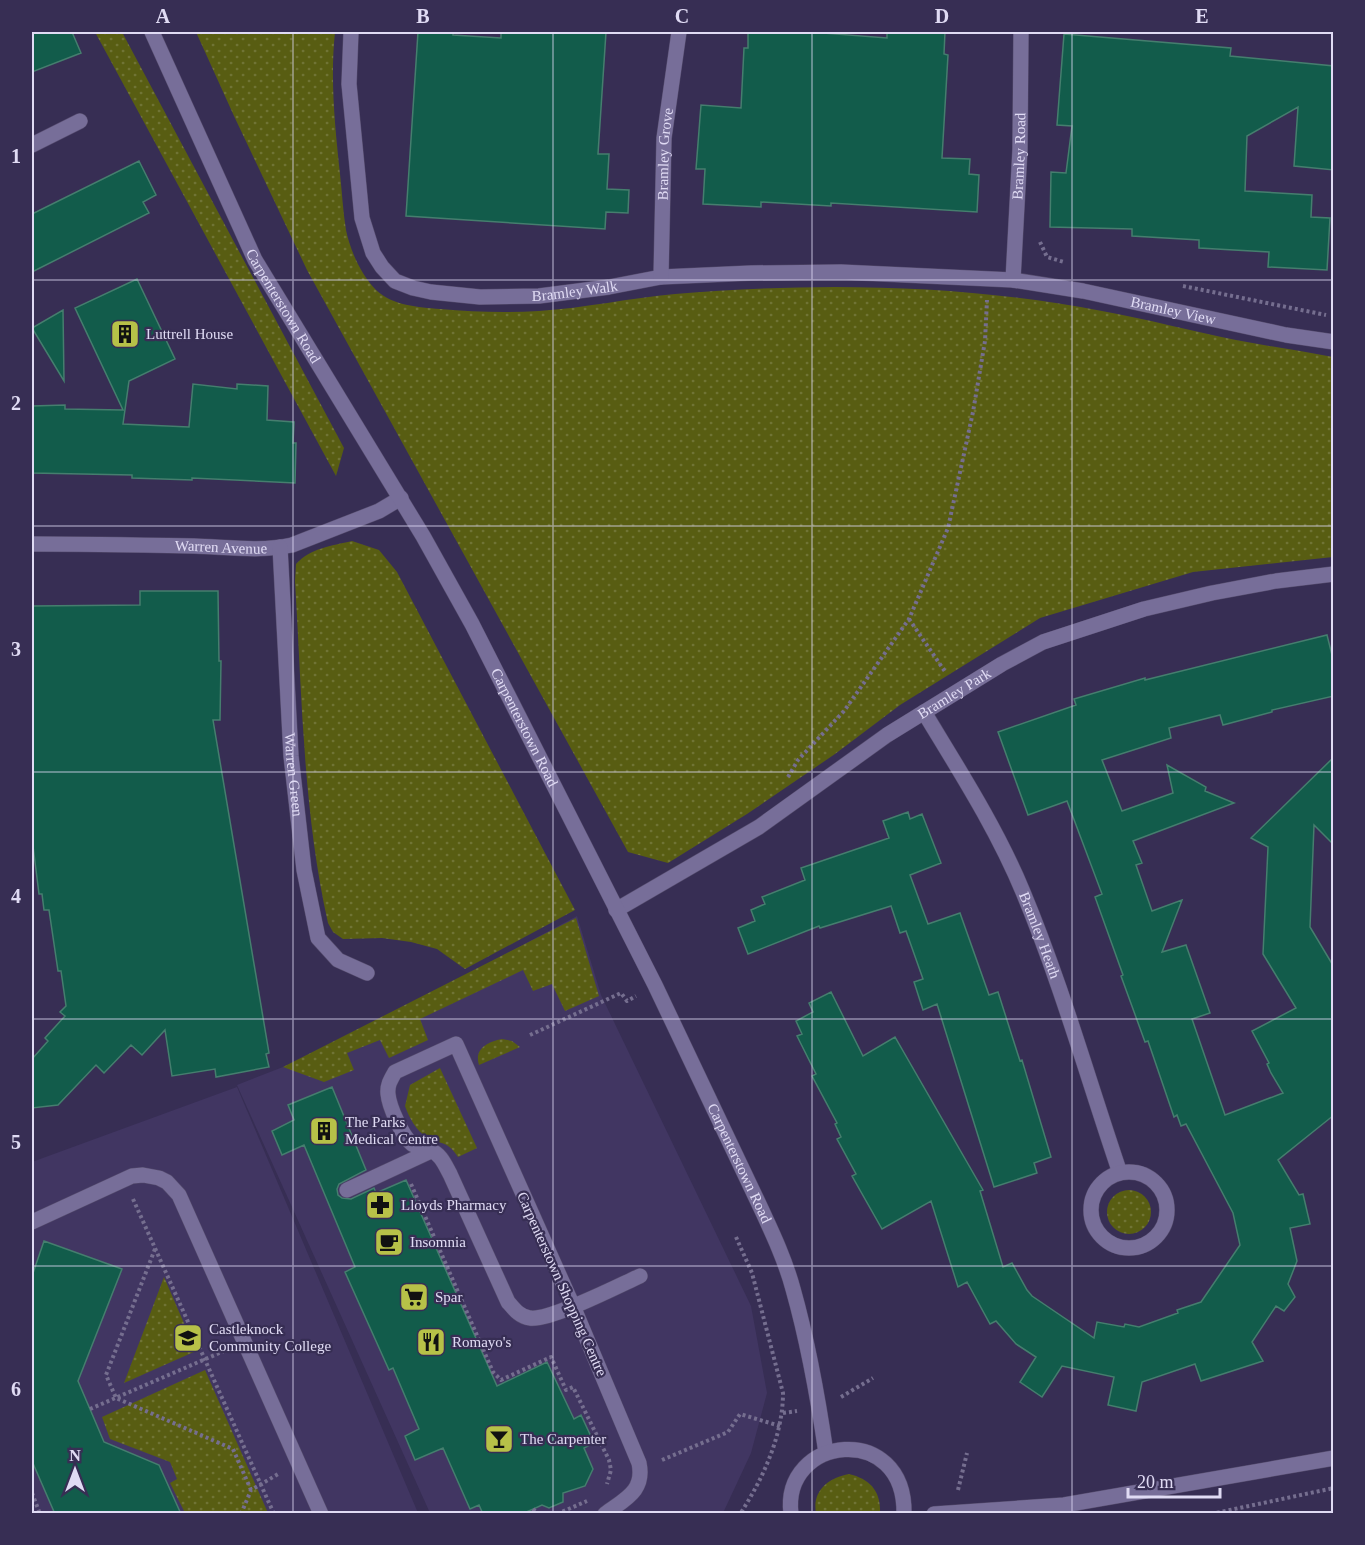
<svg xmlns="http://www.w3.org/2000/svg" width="1365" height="1545" font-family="Georgia,serif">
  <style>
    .built { fill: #413662 }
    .grass { fill: url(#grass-dots) }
    .building { fill: #125c4b; stroke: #457e6e; stroke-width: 1.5 }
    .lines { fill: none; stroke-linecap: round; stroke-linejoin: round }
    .service-casing { stroke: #554c6d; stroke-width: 16 }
    .minor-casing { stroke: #554c6d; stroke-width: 16 }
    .tertiary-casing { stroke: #554c6d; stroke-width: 16 }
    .path { stroke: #756e8f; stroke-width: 4; stroke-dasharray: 3 3; stroke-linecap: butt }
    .service { stroke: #776e99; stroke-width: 15 }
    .minor { stroke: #776e99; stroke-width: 15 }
    .tertiary { stroke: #776e99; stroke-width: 15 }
    .grid { fill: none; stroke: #e0dbf4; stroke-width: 1.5; stroke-opacity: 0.55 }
    .labels { text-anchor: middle; stroke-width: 4.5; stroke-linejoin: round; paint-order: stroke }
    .street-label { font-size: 15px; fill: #e0dbf4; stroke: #372e54 }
    .poi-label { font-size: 15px; fill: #e0dbf4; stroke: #372e54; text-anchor: start }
    .neatline { fill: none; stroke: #e0dbf4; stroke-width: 2 }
    .grid-label { font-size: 20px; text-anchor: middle; font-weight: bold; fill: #e0dbf4 }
  </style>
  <defs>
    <pattern id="grass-dots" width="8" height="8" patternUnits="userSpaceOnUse" patternTransform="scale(1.5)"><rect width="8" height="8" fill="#585d12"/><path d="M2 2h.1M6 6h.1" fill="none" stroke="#707435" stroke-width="1.8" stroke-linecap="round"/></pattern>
  </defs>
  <rect width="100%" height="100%" fill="#372e54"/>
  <!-- built -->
  <path class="built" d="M577,916L601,995L751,1306L767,1393L751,1453L723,1513H430L237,1085L319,1053Z
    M237,1087L418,1513L32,1514V1162Z"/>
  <!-- grass -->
  <path class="grass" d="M95,32H122L344,448L336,476Z
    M196,32H335C330,80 335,126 340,174C342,192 343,212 346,230C350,250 361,275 376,290C393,306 418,307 440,309C473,312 506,313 539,311C585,308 630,298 675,294C817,282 961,284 1102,311C1147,319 1191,331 1236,340C1268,346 1301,351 1333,357V557L1193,572L1040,618L900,705L835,754L747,814L668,863L628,852L307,270L234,116Z
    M352,541L379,550L397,572L575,910L465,969L437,949L411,942L382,938L343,939L333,932L328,923C303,811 302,696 295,581L296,564C311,548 331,546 352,541Z
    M576,918L599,996L565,1011L552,984L533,991L523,970L420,1019L428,1040L389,1058L380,1040L347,1053L354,1070L324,1082L283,1067Z
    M502,1039L512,1041L520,1047L479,1065C474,1049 487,1042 502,1039Z
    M440,1068L477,1148L458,1157C448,1141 442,1145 427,1137C416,1131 409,1117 405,1106L410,1085Z
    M1107 1212a22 22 0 1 1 44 0a22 22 0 1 1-44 0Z
    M164,1277L196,1351L124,1383Z
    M205,1370L268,1513H185L170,1483L177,1479L170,1462L110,1439L102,1417Z
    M849,1474C870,1479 881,1491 880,1513H816C812,1491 828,1478 849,1474Z"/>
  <!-- building -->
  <path class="building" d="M32,32H72L81,53L32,72Z
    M418,32H453V35L501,38V32H606L598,154H609L607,189L629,190L628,213L606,212L605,229L406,216Z
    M748,32H810L887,38V32H945L944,54L948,55L942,158L970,159L969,174L979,175L977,212L831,203V206L761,202V207L703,204L705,169H696L701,105L741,108L744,48H748Z
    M1064,34L1231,48L1230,56L1334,66V170L1294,166L1298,107L1247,136L1245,191L1312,195L1311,217L1330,218L1327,270L1268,267L1269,252L1199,248V240L1132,236V229L1050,227L1051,172L1066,173L1072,126L1057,125Z
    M139,161L156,195L143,202L149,213L32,272V214Z
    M137,279L175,359L129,381L123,424L189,427L193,384L237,389V384L268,386L267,420L294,422L293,443H296L295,483L192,478V480L132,478V475L32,473V406L65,405V409L123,410L75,308Z
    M63,310L64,381L32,328Z
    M140,591H218L219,661H221L220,720H213L269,1053L266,1054L269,1067L216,1077L215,1069L172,1076L165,1030L142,1055L131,1045L104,1073L96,1065L58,1105L32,1108V1059L48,1041L45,1038L65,1016L60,1012L66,1006L61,971H58L49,910H44L42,894H39L32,838V606L140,605Z
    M1327,635L1334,663V696L1272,710V712L1223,725L1220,715L1169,728L1171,738L1102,760L1122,811L1173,793L1167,765L1206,787L1205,791L1234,803L1133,841L1142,863L1136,865L1152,911L1182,900L1162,952L1186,945L1210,1013L1192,1019L1225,1115L1283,1093L1271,1073L1267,1064L1269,1063L1252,1031L1296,1008L1263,954L1268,847L1251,838L1334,757V845L1314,825L1310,927L1334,967V1115L1278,1160L1299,1195L1303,1194L1310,1224L1290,1228L1297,1261L1288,1284L1295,1297L1284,1311L1276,1306L1252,1342L1263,1361L1201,1381L1195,1364L1142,1382L1136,1411L1108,1405L1114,1377L1062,1366L1042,1397L1020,1382L1036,1357L1016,1344L996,1321L990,1324L967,1282L958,1287L931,1201L882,1229L852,1176L856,1174L837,1139L841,1137L835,1124L837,1123L812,1076L816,1074L797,1036L802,1034L796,1021L813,1012L809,1003L831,992L863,1056L895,1037L983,1190L980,1191L1003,1267L1012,1263L1027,1290L1032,1296L1094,1338L1097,1322L1124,1327L1125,1324L1139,1327L1178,1313L1177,1310L1201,1302L1240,1245L1233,1213L1186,1124L1181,1126L1177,1115L1174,1117L1148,1041L1145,1042L1121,976L1123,975L1095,897L1102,894L1067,801L1028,815L998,732L1076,705L1074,699L1145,678V680Z
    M908,812L910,819L922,814L941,863L910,875L928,924L960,913L989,995L998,992L1020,1061L1022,1060L1051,1157L1034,1163L1037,1173L994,1187L937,1004L923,1010L914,982L923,979L906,931L900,933L891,906L820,928L819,926L748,954L738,928L755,921L751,910L765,904L762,897L805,880L801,868L889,838L883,821Z
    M332,1087L366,1170L339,1184L337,1189L338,1195L342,1198L351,1199L374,1188L376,1193L406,1180L497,1386L547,1362L574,1419L581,1415L594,1443L584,1448L593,1469L585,1486L563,1493V1502L549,1508L542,1505L522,1514H483L479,1505L470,1509L443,1448L415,1460L405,1436L419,1429L393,1368L389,1370L345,1272L355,1267L304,1145L282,1155L272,1131L294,1120L288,1105Z
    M44,1241L122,1269L78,1381L104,1442L159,1465L181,1514H55L32,1461V1276Z"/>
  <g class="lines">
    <!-- service casing -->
    <g class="service-casing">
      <path id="service" d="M347,1190L431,1151
        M32,1222L132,1176L143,1175L159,1178L167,1182L179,1195L321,1514
        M605,1514C625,1499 645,1491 639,1463L573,1306L456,1044L395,1072C391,1079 387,1085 388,1094C389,1106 402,1136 412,1144C418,1147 424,1148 430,1150C441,1154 445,1165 450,1174L508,1302C514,1309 520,1317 530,1318C550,1321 618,1286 640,1276"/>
    </g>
    <!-- minor casing -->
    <g class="minor-casing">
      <g id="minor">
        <path id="s1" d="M351,32L349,84L362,218L373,253L382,267L395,281L413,288L431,292L480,297L539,296L609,287L661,277L751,273L841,272L1013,280L1083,291L1286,335L1334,342"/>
        <path d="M32,145L80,121"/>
        <path id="s2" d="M661,277L664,138L679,32"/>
        <path id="s3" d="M1013,280L1020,149L1021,32"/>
        <path id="s4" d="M32,544C86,544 140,545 194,546C227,547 260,552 292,545L379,511L401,498"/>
        <path id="s5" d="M280,547L291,756L304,870L318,938L338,960L367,973"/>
        <path id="s6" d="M924,712C959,770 997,829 1023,892C1061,983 1088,1079 1120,1173"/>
        <path id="s7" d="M616,910L759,827L887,735L1002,664L1043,642L1144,609L1212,593L1276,581L1334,574"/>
        <circle cx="1129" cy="1210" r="38"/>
      </g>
    </g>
    <!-- tertiary casing -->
    <g class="tertiary-casing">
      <g id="tertiary">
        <path id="s8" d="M152,32L255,260L423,536L472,624L655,985L758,1202C771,1230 785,1259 793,1289C808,1342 818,1398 826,1453"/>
        <path d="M791,1514C781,1435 906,1421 904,1514"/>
        <path d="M934,1514L1064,1505L1334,1458"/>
      </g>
    </g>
    <!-- path -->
    <path class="path" d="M1040,242L1047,257L1064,262
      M1183,286L1326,315
      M909,619L946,673
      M788,777L798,760L844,711L909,619L948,528L973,412L985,341L987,300
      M530,1035L621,993L627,1001L636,996
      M411,1184L493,1372L501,1380L551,1357L566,1390L573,1387L609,1460L611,1470L607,1484
      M133,1199L274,1514
      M736,1237L752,1273L783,1393C783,1435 763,1479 740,1514
      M155,1249L106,1375L116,1398L233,1449L251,1490
      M841,1397L873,1378
      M90,1409L224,1351
      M783,1413L797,1411
      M662,1460L728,1432L740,1414L780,1426
      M958,1490L967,1453
      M32,1493L40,1514
      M533,1509L538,1514
      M241,1514L251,1490L280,1473
      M557,1514L587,1501
      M1211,1514L1334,1488"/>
    <!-- service -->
    <use href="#service" class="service"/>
    <!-- minor -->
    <use href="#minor" class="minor"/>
    <!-- tertiary -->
    <use href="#tertiary" class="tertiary"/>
  </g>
  <!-- grid -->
  <path class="grid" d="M293,32V1514M553,32V1514M812,32V1514M1072,32V1514M32,280H1334M32,526H1334M32,772H1334M32,1019H1334M32,1266H1334"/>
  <!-- icons -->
  <defs>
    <g id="building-square" transform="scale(1.5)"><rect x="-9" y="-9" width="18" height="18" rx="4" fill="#b7c148" stroke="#372e54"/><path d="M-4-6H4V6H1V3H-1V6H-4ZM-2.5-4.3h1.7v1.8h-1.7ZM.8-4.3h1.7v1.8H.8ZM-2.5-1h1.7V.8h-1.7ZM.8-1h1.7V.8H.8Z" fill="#111"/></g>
    <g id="pharmacy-square" transform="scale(1.5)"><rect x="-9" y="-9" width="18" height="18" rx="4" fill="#b7c148" stroke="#372e54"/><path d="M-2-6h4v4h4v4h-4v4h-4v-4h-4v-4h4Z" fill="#111"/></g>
    <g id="cafe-square" transform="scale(1.5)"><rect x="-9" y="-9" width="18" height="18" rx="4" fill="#b7c148" stroke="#372e54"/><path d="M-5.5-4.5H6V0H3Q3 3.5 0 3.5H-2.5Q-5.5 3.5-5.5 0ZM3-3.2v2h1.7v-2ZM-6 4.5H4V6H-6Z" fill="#111"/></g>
    <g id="supermarket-square" transform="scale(1.5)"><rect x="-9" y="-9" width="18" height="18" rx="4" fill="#b7c148" stroke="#372e54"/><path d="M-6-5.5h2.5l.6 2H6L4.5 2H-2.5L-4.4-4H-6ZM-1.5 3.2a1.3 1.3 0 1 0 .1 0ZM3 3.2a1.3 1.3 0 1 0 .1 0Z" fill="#111"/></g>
    <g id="school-square" transform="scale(1.5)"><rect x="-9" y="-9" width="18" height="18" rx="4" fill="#b7c148" stroke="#372e54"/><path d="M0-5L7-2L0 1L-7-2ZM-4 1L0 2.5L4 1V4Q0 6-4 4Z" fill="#111"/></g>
    <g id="restaurant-square" transform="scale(1.5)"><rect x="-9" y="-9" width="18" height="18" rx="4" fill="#b7c148" stroke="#372e54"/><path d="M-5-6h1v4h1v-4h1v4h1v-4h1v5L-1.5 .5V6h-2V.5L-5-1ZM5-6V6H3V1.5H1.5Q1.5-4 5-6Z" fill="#111"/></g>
    <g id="bar-square" transform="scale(1.5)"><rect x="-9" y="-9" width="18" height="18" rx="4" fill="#b7c148" stroke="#372e54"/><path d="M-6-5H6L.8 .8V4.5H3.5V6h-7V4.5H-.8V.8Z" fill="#111"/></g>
  </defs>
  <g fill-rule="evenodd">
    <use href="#building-square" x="125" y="334"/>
    <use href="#building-square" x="324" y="1131"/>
    <use href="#pharmacy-square" x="380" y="1205"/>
    <use href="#cafe-square" x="389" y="1242"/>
    <use href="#supermarket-square" x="414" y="1297"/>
    <use href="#school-square" x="188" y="1338"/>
    <use href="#restaurant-square" x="431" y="1342"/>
    <use href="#bar-square" x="499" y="1439"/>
  </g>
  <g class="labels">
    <!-- street labels -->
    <g class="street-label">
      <text dy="5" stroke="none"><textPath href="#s2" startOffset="123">Bramley Grove</textPath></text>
      <text dy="5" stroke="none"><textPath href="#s3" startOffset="124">Bramley Road</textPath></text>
      <text dy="5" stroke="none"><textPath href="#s1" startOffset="441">Bramley Walk</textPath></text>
      <text dy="5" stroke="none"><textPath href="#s8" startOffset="304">Carpenterstown Road</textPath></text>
      <text dy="5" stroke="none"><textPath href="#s1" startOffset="1044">Bramley View</textPath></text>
      <text dy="5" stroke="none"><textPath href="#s4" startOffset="189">Warren Avenue</textPath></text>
      <text dy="5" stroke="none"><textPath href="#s7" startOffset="402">Bramley Park</textPath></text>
      <text dy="5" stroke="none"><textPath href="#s8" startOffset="790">Carpenterstown Road</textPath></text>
      <text dy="5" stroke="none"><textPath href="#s5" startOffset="228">Warren Green</textPath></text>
      <text dy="5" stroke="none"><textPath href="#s6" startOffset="252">Bramley Heath</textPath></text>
      <text dy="5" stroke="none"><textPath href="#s8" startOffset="1276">Carpenterstown Road</textPath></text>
      <text transform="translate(562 1284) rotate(66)" y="5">Carpenterstown Shopping Centre</text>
    </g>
    <!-- poi labels -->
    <g class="poi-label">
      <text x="146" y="339">Luttrell House</text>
      <text x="345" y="1127">The Parks<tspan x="345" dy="17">Medical Centre</tspan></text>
      <text x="401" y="1210">Lloyds Pharmacy</text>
      <text x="410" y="1247">Insomnia</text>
      <text x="435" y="1302">Spar</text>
      <text x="209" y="1334">Castleknock<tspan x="209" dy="17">Community College</tspan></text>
      <text x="452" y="1347">Romayo's</text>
      <text x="520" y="1444">The Carpenter</text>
    </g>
  </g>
  <!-- border -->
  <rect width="1365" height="1545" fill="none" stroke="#372e54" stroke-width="66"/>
  <!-- north arrow -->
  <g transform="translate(75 1470)" stroke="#372e54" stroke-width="4.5" paint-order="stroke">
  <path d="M0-4.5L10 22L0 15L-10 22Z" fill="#e0dbf4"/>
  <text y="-9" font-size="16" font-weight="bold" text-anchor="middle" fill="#e0dbf4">N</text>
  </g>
  <!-- scale -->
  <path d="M1128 1488v9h92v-9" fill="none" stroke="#e0dbf4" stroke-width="3"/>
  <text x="1137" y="1488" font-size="18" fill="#e0dbf4" stroke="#372e54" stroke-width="4.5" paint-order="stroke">20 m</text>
  <rect x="33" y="33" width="1299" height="1479" class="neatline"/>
  <g class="grid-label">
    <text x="163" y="23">A</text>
    <text x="423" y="23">B</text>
    <text x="682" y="23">C</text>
    <text x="942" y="23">D</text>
    <text x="1202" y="23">E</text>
    <text x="16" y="163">1</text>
    <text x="16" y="410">2</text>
    <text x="16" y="656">3</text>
    <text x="16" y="903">4</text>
    <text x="16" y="1149">5</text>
    <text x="16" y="1396">6</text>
  </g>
</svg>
